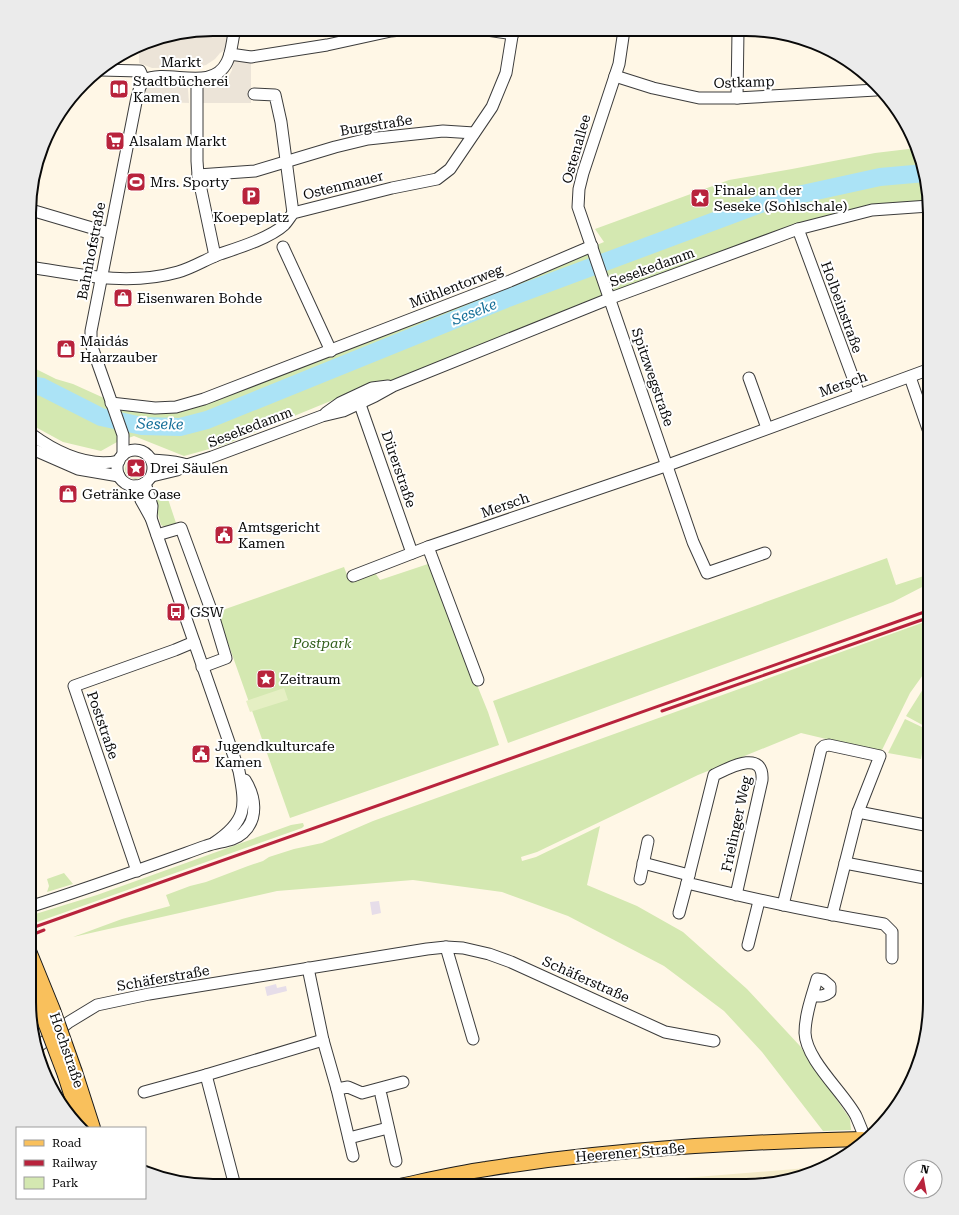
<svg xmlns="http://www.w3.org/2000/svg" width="959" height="1215" font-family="'Roboto Serif',serif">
  <rect width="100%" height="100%" fill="#fff7e6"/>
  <g fill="#e6dde9">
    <polygon points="379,901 381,913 372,915 370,902"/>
    <polygon points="276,984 277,988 286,986 287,991 267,996 265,987"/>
  </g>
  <polygon fill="#f3eac7" points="819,1167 757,1186 633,1186 635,1182"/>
  <g fill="#d4e8b1">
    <polygon points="917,148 924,166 929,203 815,223 340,401 333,400 224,445 184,456 134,436 117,442 101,451 63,442 30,424 30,366 56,379 73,384 115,403 176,407 510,281 604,242 595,229 729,180 792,169 875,153"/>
    <circle cx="135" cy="469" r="10"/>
    <polygon points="167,496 177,526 170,529 161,525 154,500"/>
    <polygon points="887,558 896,585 930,574 930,578 926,585 893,602 818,630 508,743 493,701"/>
    <polygon points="428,564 488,712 499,745 290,818 217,612 344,567 347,575 371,567 380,580"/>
    <polygon points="930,620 930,661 925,672 910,693 881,752 801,733 698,775 537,852 521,857 522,861 536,857 600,826 587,885 637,906 683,932 747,989 800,1046 850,1119 851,1130 823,1131 762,1052 724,1011 664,966 568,916 502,892 413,880 277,891 73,937 122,919 170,906 166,895 190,886 206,882 248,866 263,861 269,857 294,849 322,843 373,821"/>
    <polygon points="930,678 930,762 923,761 928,728 906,716"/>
    <polygon points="905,719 926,729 921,759 888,753"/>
    <polygon points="303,823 304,826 302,828 29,925 29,916 97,895 291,825"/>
    <polygon points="64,873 73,884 47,892 49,886 47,879"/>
  </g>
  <polygon fill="#e5efc3" points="284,688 288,700 250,712 246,701"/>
  <g fill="#ece4d8">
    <polygon points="213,29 227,29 228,31 225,50 220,53 215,59 206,65 197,67 152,68 139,63 139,54 137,49 154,39"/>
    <polygon points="235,59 251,60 251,103 201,103 202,87 215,87 229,76 232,70 233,61"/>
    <polygon points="159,81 181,82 186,84 188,89 189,103 140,101 143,91 147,85"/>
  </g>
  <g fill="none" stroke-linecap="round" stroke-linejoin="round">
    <polyline stroke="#abe3f6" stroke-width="18" points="30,385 42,387 101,417 142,426 180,427 207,420 508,298 766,202 880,177 925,173"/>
    <g stroke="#3c3c3c" stroke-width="13">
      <g id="minor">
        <polyline points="487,30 513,34"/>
        <polyline points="624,30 619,64 583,173 579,189 578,207 693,542 707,573 765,553"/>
        <polyline points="230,54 251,57 327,45 391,31 401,30"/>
        <polyline points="101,70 140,71 144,80"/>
        <polyline points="615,76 653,88 699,98 737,98 876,90"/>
        <polyline points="197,79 197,161 198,175 215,256"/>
        <path d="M144,80C168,68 212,93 227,62C232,52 232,40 235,29"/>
        <polyline points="254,94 275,95 281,122 293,213"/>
        <polyline points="737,98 738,31"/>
        <polyline points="198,175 255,171 335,147 368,139 443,131 474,133"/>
        <polyline points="928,206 930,236"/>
        <polyline points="31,210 109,233"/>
        <polyline points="798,229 859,394"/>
        <polyline points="283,247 331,351"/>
        <path d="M30,267C80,275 129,286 178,272C193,268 206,259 220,254C238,248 270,238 284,225C287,222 290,217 293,213L392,188L437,179L450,169L492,107L506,73L513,30"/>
        <polyline points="910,377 930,435"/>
        <polyline points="749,378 767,428"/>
        <polyline points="357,396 412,553"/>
        <polyline points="111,403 155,408 176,407 204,399 510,281 592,246"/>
        <polyline points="326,413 340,403 372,388 388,386"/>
        <path d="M31,434C57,453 87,468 119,461"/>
        <polyline points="30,448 78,469 119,476"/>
        <circle cx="135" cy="468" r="18"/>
        <polyline points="123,455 123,435 91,344 91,331 137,97 140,87 144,80"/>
        <path d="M152,460C164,461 175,461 187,465"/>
        <polyline points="152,476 177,470 187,465 212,457 322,416 343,411 375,396 393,386 611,298 798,229 872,210 929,206"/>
        <polyline points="145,483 152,506 151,518"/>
        <path d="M136,486L141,500L151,518L239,771C246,807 247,821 214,843"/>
        <polyline points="157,535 181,528 214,618 226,658 202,667"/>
        <polyline points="428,547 478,680"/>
        <polyline points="353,576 428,547 668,465 930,369"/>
        <polyline points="858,812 930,826"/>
        <polyline points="643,863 689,875"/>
        <polyline points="845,863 930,879"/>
        <polyline points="137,871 74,686 175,650 194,642"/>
        <polyline points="640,879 648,841"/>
        <path d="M736,895L762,780C764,748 727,769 714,775L687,883C752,899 818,913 884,924L892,932V958"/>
        <polyline points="783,905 821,749 824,746 829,745 880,756 858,812 832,915"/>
        <path d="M29,907C89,888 147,867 206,846C218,841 233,842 243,833C259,818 255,796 245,780"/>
        <polyline points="679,913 687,883"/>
        <polyline points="748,945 759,901"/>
        <polyline points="446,947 473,1039"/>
        <polyline points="308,968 323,1040 337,1089 353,1156"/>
        <path d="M812,996C820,996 824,997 830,992V986L823,980L817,979C812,996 805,1015 805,1033C806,1060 844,1093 856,1116C859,1123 862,1130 864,1136"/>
        <polyline points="35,1049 69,1022 97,1005 149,994 427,949 446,947 463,948 489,954 511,962 665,1032 714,1041"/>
        <polyline points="337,1089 348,1087 362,1093 403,1082"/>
        <polyline points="144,1092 206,1075"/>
        <polyline points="381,1095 396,1161"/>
        <polyline points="349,1138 388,1128"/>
        <polyline points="235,1186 206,1075 323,1040"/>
      </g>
    </g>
    <g stroke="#1a1a1a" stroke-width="16">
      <g id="major">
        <polyline points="75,1072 93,1128"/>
        <polyline points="65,1075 80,1122"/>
        <path d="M400,1186C428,1180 457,1173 486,1169C610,1149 736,1142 862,1139"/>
      </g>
    </g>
    <use href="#minor" stroke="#fff" stroke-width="11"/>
    <use href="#major" stroke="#f9c05c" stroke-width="14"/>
    <g stroke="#b8233c" stroke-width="3">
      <polyline points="662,711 930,617"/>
      <polyline points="29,929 930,610"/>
      <polyline points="29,936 44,930"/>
    </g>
    <g stroke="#1a1a1a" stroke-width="16" stroke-linecap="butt">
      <g id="major-bridge">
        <polyline points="29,951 53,1010 75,1072"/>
        <polyline points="29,980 65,1075"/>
      </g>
    </g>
    <use href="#major-bridge" stroke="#f9c05c" stroke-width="14"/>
  </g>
  <defs>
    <g id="library-square" transform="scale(1)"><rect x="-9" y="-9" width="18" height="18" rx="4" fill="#b8233c" stroke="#fff"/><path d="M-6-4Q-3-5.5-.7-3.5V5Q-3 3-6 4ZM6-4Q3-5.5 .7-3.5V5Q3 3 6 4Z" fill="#fff"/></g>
    <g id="supermarket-square" transform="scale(1)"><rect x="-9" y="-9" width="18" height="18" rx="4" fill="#b8233c" stroke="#fff"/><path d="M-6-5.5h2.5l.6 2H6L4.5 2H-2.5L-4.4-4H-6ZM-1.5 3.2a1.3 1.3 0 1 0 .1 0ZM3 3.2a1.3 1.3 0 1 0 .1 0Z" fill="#fff"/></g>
    <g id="stadium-square" transform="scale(1)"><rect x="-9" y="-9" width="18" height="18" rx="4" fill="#b8233c" stroke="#fff"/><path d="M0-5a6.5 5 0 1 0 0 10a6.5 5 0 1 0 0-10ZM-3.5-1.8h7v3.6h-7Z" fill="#fff"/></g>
    <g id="parking-square" transform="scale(1)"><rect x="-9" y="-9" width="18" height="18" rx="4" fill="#b8233c" stroke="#fff"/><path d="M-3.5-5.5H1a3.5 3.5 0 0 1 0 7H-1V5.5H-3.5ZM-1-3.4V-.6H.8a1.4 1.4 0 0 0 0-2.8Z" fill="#fff"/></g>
    <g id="sight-square" transform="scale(1)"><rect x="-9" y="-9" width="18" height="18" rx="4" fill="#b8233c" stroke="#fff"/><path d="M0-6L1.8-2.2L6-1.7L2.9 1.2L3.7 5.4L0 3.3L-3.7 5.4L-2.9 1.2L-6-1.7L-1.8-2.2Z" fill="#fff"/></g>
    <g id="shop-square" transform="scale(1)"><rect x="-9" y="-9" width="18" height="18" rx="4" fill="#b8233c" stroke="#fff"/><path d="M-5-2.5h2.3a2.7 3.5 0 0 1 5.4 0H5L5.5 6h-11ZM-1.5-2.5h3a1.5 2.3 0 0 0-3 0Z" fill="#fff"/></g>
    <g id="civic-square" transform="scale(1)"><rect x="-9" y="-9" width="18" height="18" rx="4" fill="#b8233c" stroke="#fff"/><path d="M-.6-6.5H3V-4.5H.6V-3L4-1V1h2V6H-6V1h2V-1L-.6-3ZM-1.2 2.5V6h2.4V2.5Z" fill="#fff"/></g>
    <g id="bus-square" transform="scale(1)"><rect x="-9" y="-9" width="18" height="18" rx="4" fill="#b8233c" stroke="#fff"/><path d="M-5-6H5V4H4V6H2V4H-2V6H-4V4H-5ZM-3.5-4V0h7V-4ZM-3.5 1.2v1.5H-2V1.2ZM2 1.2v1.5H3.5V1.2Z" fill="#fff"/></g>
  </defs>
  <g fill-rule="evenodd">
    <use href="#library-square" x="119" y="89"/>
    <use href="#supermarket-square" x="115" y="141"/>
    <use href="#stadium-square" x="136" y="182"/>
    <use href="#parking-square" x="251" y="196"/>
    <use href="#sight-square" x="700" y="198"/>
    <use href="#shop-square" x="123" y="298"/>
    <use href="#shop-square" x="66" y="349"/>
    <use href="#sight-square" x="136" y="468"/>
    <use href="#shop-square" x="68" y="494"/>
    <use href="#civic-square" x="224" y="535"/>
    <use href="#bus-square" x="176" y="612"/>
    <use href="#sight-square" x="266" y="679"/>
    <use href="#civic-square" x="201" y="754"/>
  </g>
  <g text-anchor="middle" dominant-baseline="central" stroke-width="4" stroke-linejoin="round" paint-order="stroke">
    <g font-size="14" fill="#090909" stroke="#fff">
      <text x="181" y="62">Markt</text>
      <text transform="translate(744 82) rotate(-2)">Ostkamp</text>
      <text transform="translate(376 125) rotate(-9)">Burgstraße</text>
      <text transform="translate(576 149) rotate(-74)">Ostenallee</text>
      <text transform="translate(343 185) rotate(-14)">Ostenmauer</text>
      <text transform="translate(91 251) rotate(-79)">Bahnhofstraße</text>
      <text transform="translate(652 267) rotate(-20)">Sesekedamm</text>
      <text transform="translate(456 286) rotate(-21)">Mühlentorweg</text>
      <text transform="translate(842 307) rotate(70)">Holbeinstraße</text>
      <text transform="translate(653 377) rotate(71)">Spitzwegstraße</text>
      <text transform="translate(843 384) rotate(-20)">Mersch</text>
      <text transform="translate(250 427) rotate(-21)">Sesekedamm</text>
      <text transform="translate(399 469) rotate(71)">Dürerstraße</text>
      <text transform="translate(505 505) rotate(-19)">Mersch</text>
      <text transform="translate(103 725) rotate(71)">Poststraße</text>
      <text transform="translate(736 824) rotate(-78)">Frielinger Weg</text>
      <text transform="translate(163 978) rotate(-10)">Schäferstraße</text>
      <text transform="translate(586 979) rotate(24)">Schäferstraße</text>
      <text transform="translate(67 1050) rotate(71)">Hochstraße</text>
      <text transform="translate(630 1152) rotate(-5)">Heerener Straße</text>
    </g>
    <g font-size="14" fill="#090909" stroke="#fff" text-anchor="start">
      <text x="133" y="81">Stadtbücherei<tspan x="133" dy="16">Kamen</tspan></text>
      <text x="129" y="141">Alsalam Markt</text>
      <text x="150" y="182">Mrs. Sporty</text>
      <text x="714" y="190">Finale an der<tspan x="714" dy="16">Seseke (Sohlschale)</tspan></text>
      <text x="251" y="217" text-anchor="middle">Koepeplatz</text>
      <text x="137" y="298">Eisenwaren Bohde</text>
      <text x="80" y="341">Maida´s<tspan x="80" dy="16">Haarzauber</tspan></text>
      <text x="150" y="468">Drei Säulen</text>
      <text x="82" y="494">Getränke Oase</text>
      <text x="238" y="527">Amtsgericht<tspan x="238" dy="16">Kamen</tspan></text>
      <text x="190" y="612">GSW</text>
      <text x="280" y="679">Zeitraum</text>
      <text x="215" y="746">Jugendkulturcafe<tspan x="215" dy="16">Kamen</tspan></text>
    </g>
    <g font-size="14" font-style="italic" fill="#325f1b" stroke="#fff">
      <text x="322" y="643">Postpark</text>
    </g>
    <g font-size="15" font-style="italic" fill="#156f99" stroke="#fff">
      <text transform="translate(474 312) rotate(-22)">Seseke</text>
      <text transform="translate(160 424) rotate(1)">Seseke</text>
    </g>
  </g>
  <path d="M0 0H959V1215H0ZM213 36H746A177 177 0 0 1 923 213V1002A177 177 0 0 1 746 1179H213A177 177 0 0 1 36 1002V213A177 177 0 0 1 213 36Z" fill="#ebebeb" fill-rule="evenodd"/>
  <path fill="none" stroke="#090909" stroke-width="2" d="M213 36H746A177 177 0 0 1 923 213V1002A177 177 0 0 1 746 1179H213A177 177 0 0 1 36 1002V213A177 177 0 0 1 213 36Z"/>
  <rect x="16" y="1127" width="130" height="72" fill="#ffffff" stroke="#9d9d9d"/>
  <rect x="24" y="1140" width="20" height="6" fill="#f9c05c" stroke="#9d9d9d"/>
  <text x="52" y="1147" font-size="12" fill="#090909">Road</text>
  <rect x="24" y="1160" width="20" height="6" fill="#b8233c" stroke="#9d9d9d"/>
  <text x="52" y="1167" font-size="12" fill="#090909">Railway</text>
  <rect x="24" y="1177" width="20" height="12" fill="#d4e8b1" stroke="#9d9d9d"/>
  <text x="52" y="1187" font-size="12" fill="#090909">Park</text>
  <g transform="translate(923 1179) rotate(11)"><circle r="19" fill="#ffffff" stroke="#9d9d9d"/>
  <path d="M0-3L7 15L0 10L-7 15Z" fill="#b8233c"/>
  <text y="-6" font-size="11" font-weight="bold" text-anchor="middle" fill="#090909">N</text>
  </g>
</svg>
